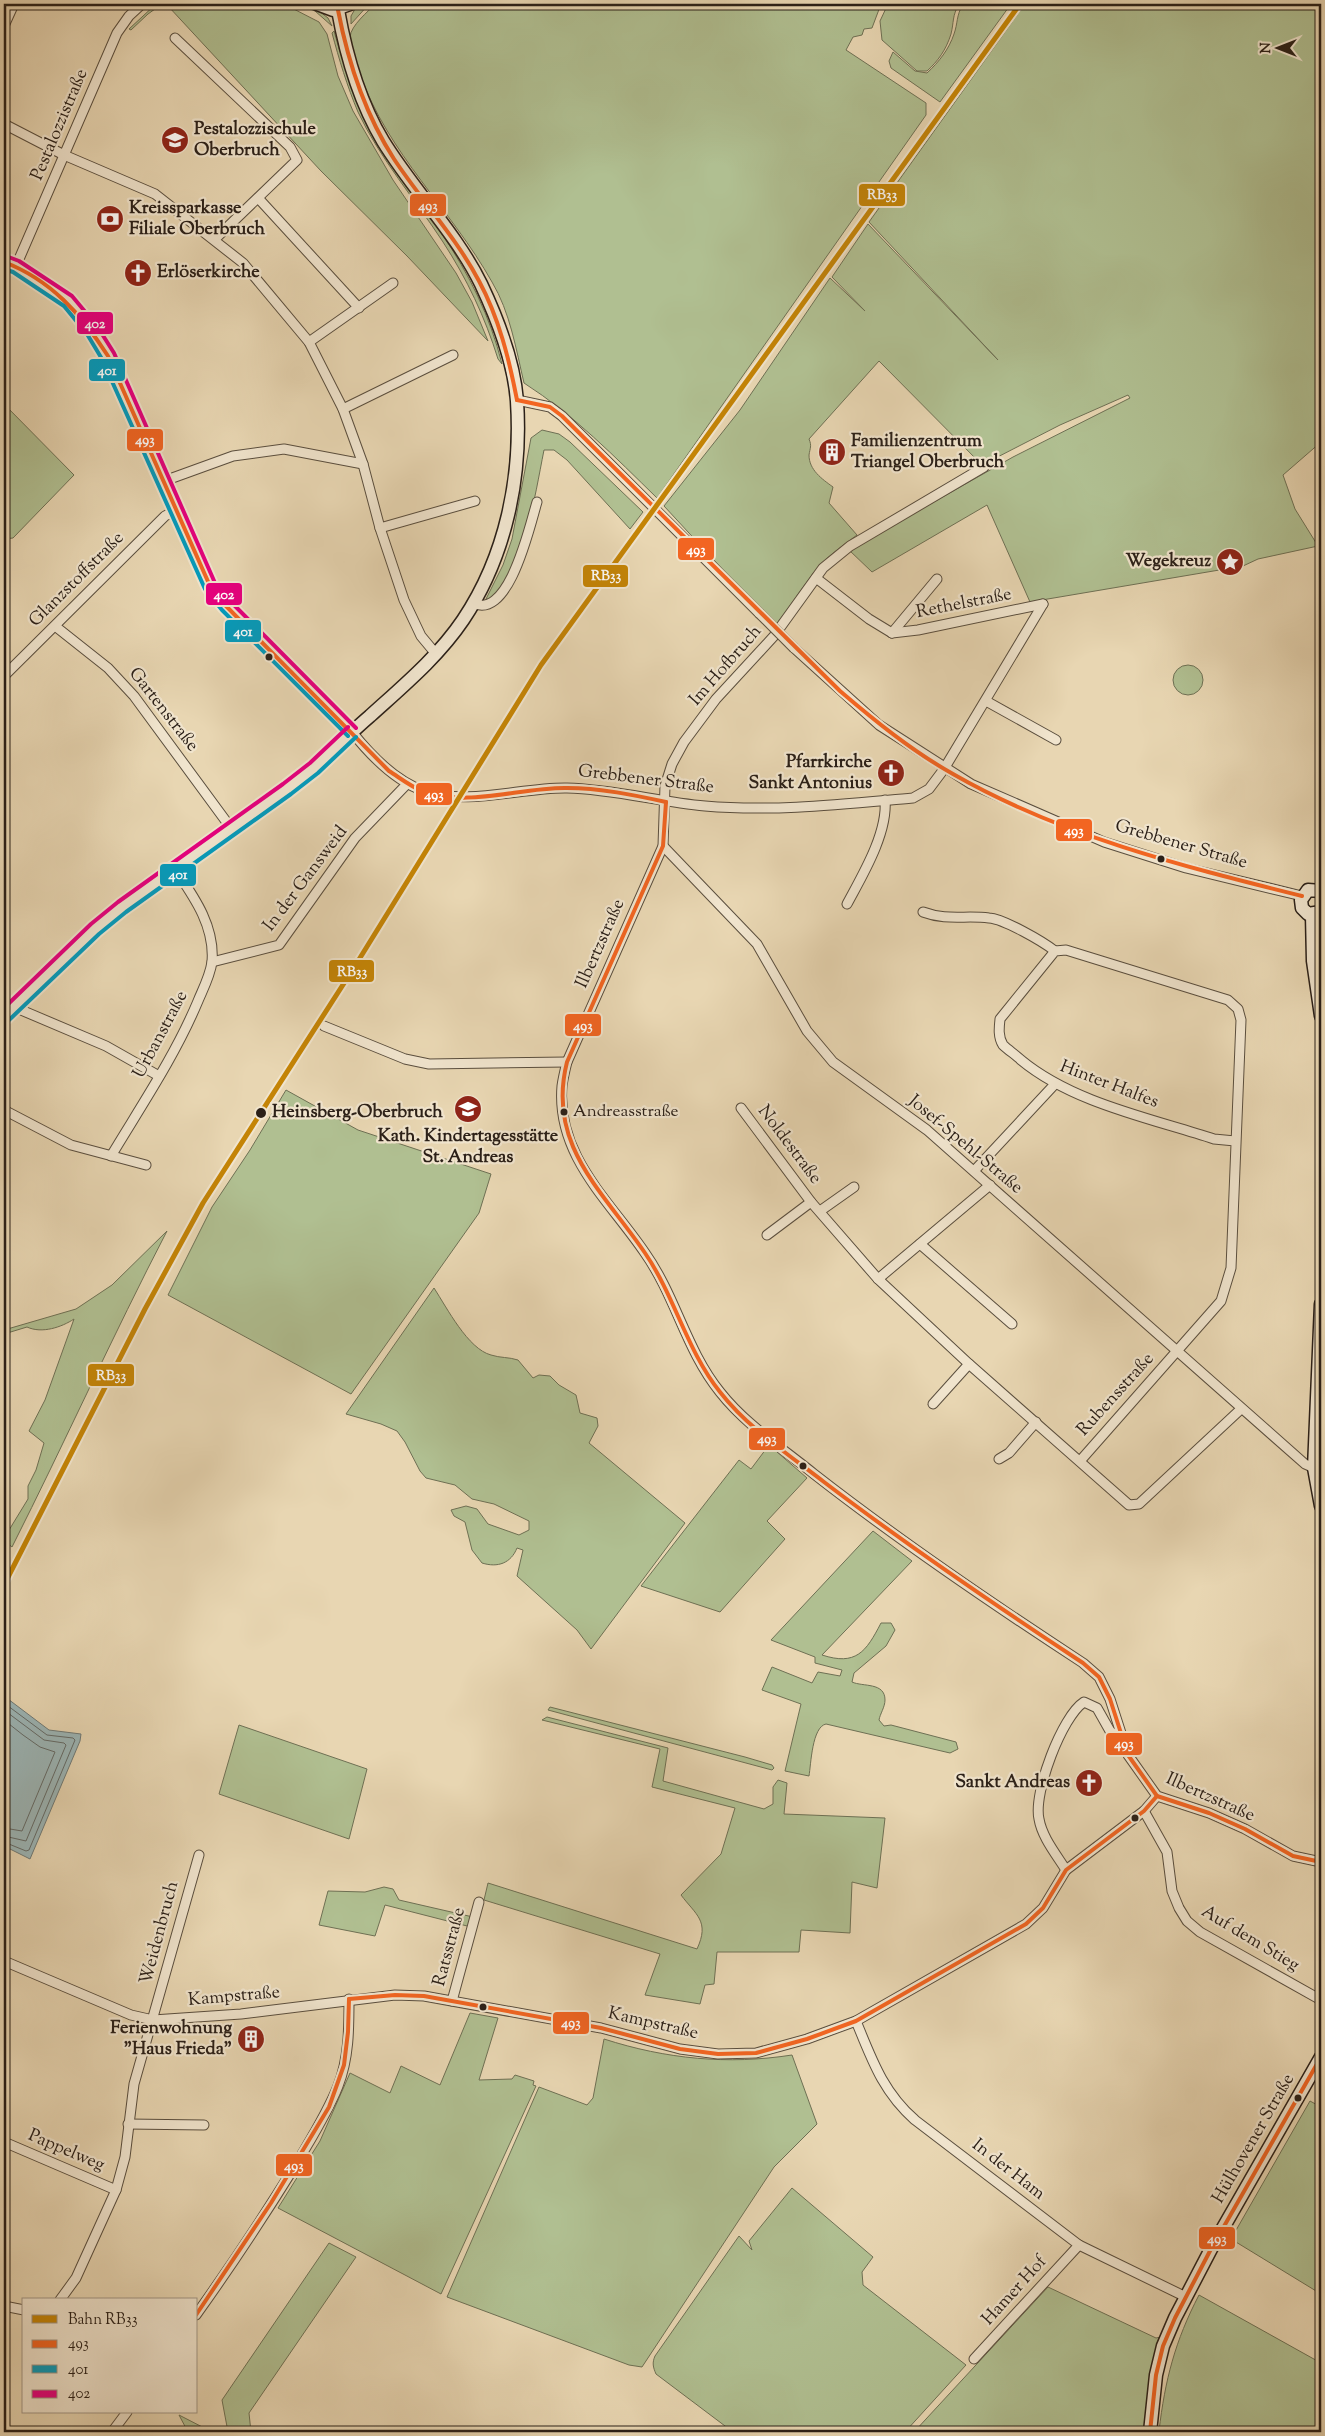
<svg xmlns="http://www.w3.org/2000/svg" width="1325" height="2436" font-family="'Sorts Mill Goudy',serif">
  <rect width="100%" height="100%" fill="#e8d6b2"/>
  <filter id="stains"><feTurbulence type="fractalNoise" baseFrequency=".004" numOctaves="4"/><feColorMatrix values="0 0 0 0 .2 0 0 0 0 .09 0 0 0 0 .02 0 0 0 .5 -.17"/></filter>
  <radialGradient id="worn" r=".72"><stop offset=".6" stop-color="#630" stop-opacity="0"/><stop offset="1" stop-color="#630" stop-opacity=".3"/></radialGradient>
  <g fill="#b0bf91" stroke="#6e7054">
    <polygon points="156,4 162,4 148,14 131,30 129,29"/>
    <polygon points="181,4 284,4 319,22 327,34 338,76 353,111 393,180 456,273 472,302 488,341 407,256 321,171 168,6"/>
    <polygon points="297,4 310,4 328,18 332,26 315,11"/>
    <polygon points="358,4 369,4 351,24 351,16"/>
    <path d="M375,4H881L872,28L864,29L862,35L853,37L846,50L926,103V115L657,498C615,457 574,415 524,383C516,349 510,312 492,282C451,209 388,154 360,74C356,62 350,49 350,37C351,25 368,12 375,4Z"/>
    <path d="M888,4H959C952,16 954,22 951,34C946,50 938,61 927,71H917L882,40L880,21Z"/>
    <path d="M963,4H1011L940,102L891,68L889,61L893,52L915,71L927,73C939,62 949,49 954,34C958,23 956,16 963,4Z"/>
    <path d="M1025,4H1321V442L1283,475L1295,509L1318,546L1258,559L1243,566L1030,602L987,505L872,572L849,550L1013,457L1130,398L1128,395L1060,425L982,465L879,361L809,439C812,446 810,448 809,455C809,470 822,479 833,487L829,503L857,535C841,547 823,559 812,575C799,592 788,610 775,626L664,506L740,410L830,278L865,311L832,277L868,224L998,360L869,222Z"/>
    <path d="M334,31C347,80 367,124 393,166C408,189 426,211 442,234C469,274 490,316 502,364L498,359C485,317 467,279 443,242C415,199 380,159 358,112C347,86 339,59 332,33Z"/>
    <polygon points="4,404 74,475 13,538 4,539"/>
    <path d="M542,430L559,434L570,442L643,512L630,529L567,460L554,450H544C534,500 526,562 490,600L486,599L503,565L512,539L531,438Z"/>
    <circle cx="1188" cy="680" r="15"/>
    <polygon points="286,1090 358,1130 491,1174 479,1213 351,1394 168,1295 212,1207 250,1150"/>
    <path d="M167,1231C113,1335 65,1442 12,1547L7,1543L6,1535L28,1499V1486L36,1470L44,1443L29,1431L45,1400L74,1319C62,1327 42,1334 27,1327L4,1334V1330L76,1309L112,1285Z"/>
    <path d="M434,1288C447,1308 468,1349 491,1355C500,1358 509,1357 518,1360L533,1378L539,1375L550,1376L559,1385L576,1395L580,1413L597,1418L598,1426L589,1443L685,1523L591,1649L577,1630L517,1576L523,1550L517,1548C511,1563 498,1568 482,1563L472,1550L465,1522L454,1516L451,1510L466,1506L477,1509L488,1524L519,1535L529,1530V1521L494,1504L472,1499L455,1485L426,1478L420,1471L405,1442L397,1431L381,1424L346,1414Z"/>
    <polygon points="769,1445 807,1478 767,1521 785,1539 720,1612 641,1586 739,1460 751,1469"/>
    <path d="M873,1531L912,1561L822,1655C856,1666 866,1652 881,1623H891L895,1630L886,1646L854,1673L852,1682C863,1687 885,1682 885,1700C885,1707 880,1714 879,1720L884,1726L891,1725L956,1742L958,1749L950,1753L826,1724C812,1727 811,1764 809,1776L785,1771L801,1704L762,1690L772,1667L812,1683L818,1672L840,1676L842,1670L815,1663V1657L771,1640Z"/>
    <polygon points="550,1707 745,1757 772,1765 774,1768 772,1770 548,1710"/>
    <path d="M547,1717L668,1748L663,1781L764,1809L773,1804V1787L778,1780L787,1783L784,1814L885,1818L877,1888L852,1882L850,1933L801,1930L799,1952H717L714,1984L705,1985L700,2004L645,1995L660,1954L484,1900L488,1883L697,1949C710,1921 696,1915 681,1895L721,1854L735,1808L652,1787L660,1749L542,1720Z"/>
    <polygon points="239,1725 367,1769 349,1839 219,1794"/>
    <polygon points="384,1887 393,1889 399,1900 473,1917 471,1927 385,1905 375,1936 319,1925 328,1891 365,1892"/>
    <polygon points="470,2013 498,2018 479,2080 512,2079 515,2075 534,2081 533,2085 536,2086 441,2294 278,2208 320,2141 350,2073 390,2093 401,2066 440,2085"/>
    <path d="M604,2039C666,2059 728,2065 792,2055L817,2124L774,2167L642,2367L629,2365L447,2297L539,2087L587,2105L593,2098Z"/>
    <polygon points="1310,2101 1321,2107 1321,2294 1231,2239"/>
    <path d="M792,2188L873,2257L862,2272L863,2285L966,2365L905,2432H733L656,2374C653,2367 652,2363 655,2356L739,2236L752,2250L749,2241Z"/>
    <polygon points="329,2243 356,2257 249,2413 251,2432 228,2432 222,2400"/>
    <polygon points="1048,2287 1156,2338 1161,2337 1149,2380 1145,2432 914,2432"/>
    <path d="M1199,2295L1321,2363V2432L1159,2431C1165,2380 1175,2341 1199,2295Z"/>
    <polygon points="179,2415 212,2432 188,2432"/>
  </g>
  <polygon fill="#9cb6b7" stroke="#6f7a77" points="4,1696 49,1730 81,1734 80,1741 30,1859 4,1846"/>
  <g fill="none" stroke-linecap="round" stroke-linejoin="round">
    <g stroke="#646b68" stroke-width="1">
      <polyline points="4,1703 47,1735 73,1738 75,1740 29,1850 26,1851 4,1842"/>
      <polyline points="4,1710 44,1740 64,1743 66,1745 26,1841 4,1836"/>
      <polyline points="4,1720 23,1735 40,1747 55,1752 22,1831 4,1828"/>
    </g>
    <g stroke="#5a4e3e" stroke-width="11">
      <g id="street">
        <polyline points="4,26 14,4"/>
        <polyline points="175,38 290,147 297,160 215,239"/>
        <polyline points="4,124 64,155 155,194 243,263 309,342 343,409 363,464 380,528 404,600 421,636 436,654"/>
        <polyline points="259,199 359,308"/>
        <polyline points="16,266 117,33 129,16 142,4"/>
        <polyline points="309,342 393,283"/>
        <polyline points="517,400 550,407 562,416 759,613"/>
        <polyline points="343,409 453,355"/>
        <path d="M984,467L850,546L823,568L774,636L716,699L684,742L672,764L665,786L663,846L567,1062C565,1070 563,1078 562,1086C556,1156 610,1201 645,1253C676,1297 686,1350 720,1392C745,1424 782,1448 814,1474C901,1542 991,1603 1083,1663L1099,1677L1110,1699L1128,1755L1157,1796L1209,1813L1245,1829L1293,1856L1321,1862"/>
        <polyline points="164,481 233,456 284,449 363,464"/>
        <polyline points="380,528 475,501"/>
        <polyline points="816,578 869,619 892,633"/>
        <path d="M473,603C509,621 530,525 537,502"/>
        <polyline points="55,626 108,668 134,696 231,828"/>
        <polyline points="892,633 918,630 1043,604"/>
        <polyline points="892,633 937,579"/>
        <polyline points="794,648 879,725 971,784 1104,842 1186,868 1302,896"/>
        <polyline points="4,676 165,516 176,510"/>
        <polyline points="986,701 1056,740"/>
        <path d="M352,732C371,756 395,781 424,791C467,806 523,787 567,788C614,789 659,802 705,806C774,812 844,804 913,798L929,789L944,769L1043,604"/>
        <polyline points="663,846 757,944 807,1031 833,1062 927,1130 1305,1464 1314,1468"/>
        <path d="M847,904C862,876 888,833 885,800"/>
        <path d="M923,912C947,921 965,915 989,918C1004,919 1042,941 1055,951"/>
        <polyline points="212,962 279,945 355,838 407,784"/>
        <polyline points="14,1007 106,1046 159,1076"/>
        <polyline points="324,1026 405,1059 429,1064 567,1062"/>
        <polyline points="741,1108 811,1202 878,1279"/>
        <polyline points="4,1110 71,1145 146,1165"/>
        <path d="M111,1156C141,1106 175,1056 198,1001C203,989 210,976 212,962C215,926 194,897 175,869"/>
        <polyline points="974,1171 1055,1084"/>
        <polyline points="990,1185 878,1279 969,1364 1129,1505 1139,1504 1241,1409"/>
        <polyline points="820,1211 854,1187"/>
        <polyline points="767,1235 811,1202"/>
        <polyline points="920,1244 1012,1324"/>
        <polyline points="933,1404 969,1364"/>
        <polyline points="999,1459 1009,1453 1036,1422"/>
        <path d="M1080,1461L1221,1301L1231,1268L1241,1020L1238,1009L1228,1000L1066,950L1055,951L1000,1019C999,1028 998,1037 1003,1045C1008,1050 1016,1055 1021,1060C1073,1103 1150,1118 1214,1139L1235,1141"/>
        <polyline points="1144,1811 1167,1852 1172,1891 1179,1908 1187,1921 1200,1932 1321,2000"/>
        <path d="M1066,1870C1056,1854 1042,1837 1039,1819C1033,1793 1062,1716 1084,1702L1097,1708L1110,1731L1123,1742"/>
        <polyline points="4,1961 131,2015 153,2020 241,2014 395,1995 424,1996 601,2028 680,2049 718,2054 756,2053 807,2039 856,2021 1026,1924 1043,1908 1066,1870 1144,1811 1157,1796"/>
        <polyline points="452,2001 479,1902"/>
        <path d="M856,2021C872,2060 883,2092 915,2120L1079,2245L1186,2297"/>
        <polyline points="128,2124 204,2125"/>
        <polyline points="4,2142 116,2190"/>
        <polyline points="60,2300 76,2278 116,2190 125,2157 134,2084 199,1855"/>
        <polyline points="4,2306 24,2310"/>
        <path d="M196,2315C231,2266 264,2216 295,2166C310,2140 327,2114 338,2086C349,2058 349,2029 349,1999"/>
        <polyline points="974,2359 1079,2245"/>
        <polyline points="112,2432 127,2412"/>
      </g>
    </g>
    <g stroke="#2b2018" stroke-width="15">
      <g id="secondary">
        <polyline points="317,4 333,10 350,4"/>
        <polyline points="4,262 16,266 68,301 92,330 108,356 210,586 226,606 352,732"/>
        <polyline points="1321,891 1308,890 1301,900 1302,908 1308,914 1321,912"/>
        <polyline points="1312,915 1313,961 1321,1016"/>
        <path d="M4,1016L95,929L122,907C159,881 195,854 231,828C258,809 287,791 312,769C332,752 350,733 370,716C403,686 438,657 463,620C506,556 522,477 517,401C514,361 498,320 481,284C456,233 413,190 383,141C359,101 346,55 338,10"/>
        <polyline points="1321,1304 1314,1468 1321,1506"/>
        <polyline points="1150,2432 1156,2375 1163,2346 1175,2318 1211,2249 1321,2057"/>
      </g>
    </g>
    <use href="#street" stroke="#f0e4cd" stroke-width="9"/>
    <use href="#secondary" stroke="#f0e4cd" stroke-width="12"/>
    <g stroke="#5a4e3e" stroke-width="11" stroke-linecap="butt">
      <polyline id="street-bridge" points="759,613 794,648"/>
    </g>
    <use href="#street-bridge" stroke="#f0e4cd" stroke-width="9"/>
    <g stroke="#f0e4cd" stroke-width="8">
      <g id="bus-1">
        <path d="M338,10C348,62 365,114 394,159C421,200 456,237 479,281C499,318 509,359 517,400"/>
        <path d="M4,262C51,280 81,314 108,356L210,586L226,606L389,771C400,778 410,786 422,791C468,808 520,787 567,788C600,788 634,795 666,802"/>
        <path d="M517,400L550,407L562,416L840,691C875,721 912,751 953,774C1061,836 1182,866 1302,896"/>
        <path d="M666,802L663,846L567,1062C546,1145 603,1191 645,1253C675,1297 687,1351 720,1392C748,1428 788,1454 824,1482C908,1546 995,1605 1083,1663L1099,1677L1110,1699L1128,1755L1157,1796L1209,1813L1245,1829L1293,1856L1321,1862"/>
        <polyline points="349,1999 395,1995 424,1996 601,2028 680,2049 718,2054 756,2053 807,2039 856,2021 1026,1924 1043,1908 1066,1870 1144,1811 1157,1796"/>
        <polyline points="196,2315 271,2203 329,2107 344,2065 348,2032 349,1999"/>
        <polyline points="1150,2432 1156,2375 1163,2346 1175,2318 1211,2249 1321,2057"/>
      </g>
    </g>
    <g stroke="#f0e4cd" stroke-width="8">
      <g id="bus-2">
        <polyline points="4,269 13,272 64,306 87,334 102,359 205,589 222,610 348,736"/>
        <polyline points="8,1021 99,934 126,912 291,794 318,773 356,737"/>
      </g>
    </g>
    <g stroke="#f0e4cd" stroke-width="8">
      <g id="bus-3">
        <polyline points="6,256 19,261 72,296 97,326 114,353 215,583 231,602 356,728"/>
        <polyline points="4,1008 91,924 118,902 283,784 310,763 348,727"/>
      </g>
    </g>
    <use href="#bus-1" stroke="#f26522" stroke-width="4"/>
    <use href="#bus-2" stroke="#049bbc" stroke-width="4"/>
    <use href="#bus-3" stroke="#e5007d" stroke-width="4"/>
    <g stroke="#f0e4cd" stroke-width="9">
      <polyline id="rail-1" points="4,1585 145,1309 203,1203 355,966 541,665 1020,4"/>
    </g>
    <use href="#rail-1" stroke="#c48406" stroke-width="5"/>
  </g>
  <defs>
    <g id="school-disc" transform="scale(1.4375)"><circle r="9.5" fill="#8f2418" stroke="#f0e4cd"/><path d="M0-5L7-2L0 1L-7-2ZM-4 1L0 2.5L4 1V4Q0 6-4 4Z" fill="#fff"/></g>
    <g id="bank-disc" transform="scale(1.4375)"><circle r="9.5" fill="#8f2418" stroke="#f0e4cd"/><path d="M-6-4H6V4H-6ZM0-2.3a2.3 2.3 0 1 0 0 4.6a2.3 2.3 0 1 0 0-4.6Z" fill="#fff"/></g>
    <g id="church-disc" transform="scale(1.4375)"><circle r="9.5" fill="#8f2418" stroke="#f0e4cd"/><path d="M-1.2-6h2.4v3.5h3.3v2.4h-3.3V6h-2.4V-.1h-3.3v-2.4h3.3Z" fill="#fff"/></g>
    <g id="building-disc" transform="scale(1.4375)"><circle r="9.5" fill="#8f2418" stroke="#f0e4cd"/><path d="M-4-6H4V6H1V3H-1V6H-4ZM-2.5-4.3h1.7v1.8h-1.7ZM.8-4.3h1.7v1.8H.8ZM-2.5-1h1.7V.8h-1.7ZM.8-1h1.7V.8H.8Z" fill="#fff"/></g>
    <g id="sight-disc" transform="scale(1.4375)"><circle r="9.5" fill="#8f2418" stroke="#f0e4cd"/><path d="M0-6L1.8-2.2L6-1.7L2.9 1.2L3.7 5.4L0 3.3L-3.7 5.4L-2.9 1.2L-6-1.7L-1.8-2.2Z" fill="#fff"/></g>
  </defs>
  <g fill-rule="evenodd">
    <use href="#school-disc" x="175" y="140"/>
    <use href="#bank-disc" x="110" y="219"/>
    <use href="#church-disc" x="138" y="273"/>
    <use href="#building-disc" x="832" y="452"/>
    <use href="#sight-disc" x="1230" y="562"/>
    <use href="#church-disc" x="891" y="773"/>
    <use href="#school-disc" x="468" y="1109"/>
    <use href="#church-disc" x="1089" y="1783"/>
    <use href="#building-disc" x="251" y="2039"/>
  </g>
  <g fill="#2b2018" stroke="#f0e4cd" stroke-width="2">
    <circle cx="269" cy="657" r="4.5"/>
    <circle cx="1161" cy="859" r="4.5"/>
    <circle cx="564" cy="1112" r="4.5"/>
    <circle cx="261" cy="1113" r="6"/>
    <circle cx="803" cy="1466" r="4.5"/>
    <circle cx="1135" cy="1818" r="4.5"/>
    <circle cx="483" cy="2007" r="4.5"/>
    <circle cx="1298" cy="2098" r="4.5"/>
  </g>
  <g text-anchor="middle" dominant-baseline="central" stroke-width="4.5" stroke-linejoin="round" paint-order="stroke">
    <g font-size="17" fill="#2b2018" stroke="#f0e4cd" text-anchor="start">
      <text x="573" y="1112">Andreasstraße</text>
    </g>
    <g font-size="18" fill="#2b2018" stroke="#f0e4cd">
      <text transform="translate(60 125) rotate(-67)">Pestalozzistraße</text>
      <text transform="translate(77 580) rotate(-45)">Glanzstoffstraße</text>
      <text transform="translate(964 604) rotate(-11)">Rethelstraße</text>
      <text transform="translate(726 666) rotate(-49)">Im Hofbruch</text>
      <text transform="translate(163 710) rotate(52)">Gartenstraße</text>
      <text transform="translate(646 780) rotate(7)">Grebbener Straße</text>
      <text transform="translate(1181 845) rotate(16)">Grebbener Straße</text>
      <text transform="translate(306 879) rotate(-53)">In der Gansweid</text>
      <text transform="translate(601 944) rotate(-66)">Ilbertzstraße</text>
      <text transform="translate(161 1035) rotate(-62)">Urbanstraße</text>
      <text transform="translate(1109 1085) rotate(21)">Hinter Halfes</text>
      <text transform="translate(789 1145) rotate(53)">Noldestraße</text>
      <text transform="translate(965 1145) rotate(40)">Josef-Spehl-Straße</text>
      <text transform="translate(1116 1395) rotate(-48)">Rubensstraße</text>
      <text transform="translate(1210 1798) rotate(24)">Ilbertzstraße</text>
      <text transform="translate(160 1933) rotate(-75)">Weidenbruch</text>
      <text transform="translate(1250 1939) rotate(31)">Auf dem Stieg</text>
      <text transform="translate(450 1947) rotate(-75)">Ratsstraße</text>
      <text transform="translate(234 1997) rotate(-5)">Kampstraße</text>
      <text transform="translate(653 2024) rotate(13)">Kampstraße</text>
      <text transform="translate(1254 2139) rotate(-60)">Hülhovener Straße</text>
      <text transform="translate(66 2151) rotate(23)">Pappelweg</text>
      <text transform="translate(1008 2170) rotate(38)">In der Ham</text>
      <text transform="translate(1015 2291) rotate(-48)">Hamer Hof</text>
    </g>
    <g font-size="18" font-weight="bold" fill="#2b2018" stroke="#f0e4cd" text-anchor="start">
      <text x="194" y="130">Pestalozzischule<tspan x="194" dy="21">Oberbruch</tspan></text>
      <text x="129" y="209">Kreissparkasse<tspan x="129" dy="21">Filiale Oberbruch</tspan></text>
      <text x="157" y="273">Erlöserkirche</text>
      <text x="851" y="442">Familienzentrum<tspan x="851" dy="21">Triangel Oberbruch</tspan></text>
      <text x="1211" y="562" text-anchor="end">Wegekreuz</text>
      <text x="872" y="763" text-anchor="end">Pfarrkirche<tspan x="872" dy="21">Sankt Antonius</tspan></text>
      <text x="468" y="1137" text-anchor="middle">Kath. Kindertagesstätte<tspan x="468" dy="21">St. Andreas</tspan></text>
      <text x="1070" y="1783" text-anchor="end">Sankt Andreas</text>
      <text x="232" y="2029" text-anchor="end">Ferienwohnung<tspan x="232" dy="21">"Haus Frieda"</tspan></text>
    </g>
    <g font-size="18" font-weight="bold" fill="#2b2018" stroke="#f0e4cd" text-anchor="start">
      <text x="272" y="1113">Heinsberg-Oberbruch</text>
    </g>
  </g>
  <g stroke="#f0e4cd" stroke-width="2">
    <rect x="858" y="183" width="48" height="24" rx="5" fill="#c48406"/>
    <rect x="409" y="193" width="38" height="24" rx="5" fill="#f26522"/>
    <rect x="76" y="311" width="38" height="24" rx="5" fill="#e5007d"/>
    <rect x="88" y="358" width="38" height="24" rx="5" fill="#049bbc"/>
    <rect x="126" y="428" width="38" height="24" rx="5" fill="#f26522"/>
    <rect x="677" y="537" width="38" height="24" rx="5" fill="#f26522"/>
    <rect x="582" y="564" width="47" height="24" rx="5" fill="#c48406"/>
    <rect x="205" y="582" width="38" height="24" rx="5" fill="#e5007d"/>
    <rect x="224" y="619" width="38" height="24" rx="5" fill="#049bbc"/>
    <rect x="415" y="782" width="38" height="24" rx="5" fill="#f26522"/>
    <rect x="1055" y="818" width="38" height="24" rx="5" fill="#f26522"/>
    <rect x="159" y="863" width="38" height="24" rx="5" fill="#049bbc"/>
    <rect x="328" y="959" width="47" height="24" rx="5" fill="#c48406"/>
    <rect x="564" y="1013" width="38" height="24" rx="5" fill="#f26522"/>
    <rect x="87" y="1363" width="48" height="24" rx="5" fill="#c48406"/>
    <rect x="748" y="1427" width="38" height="24" rx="5" fill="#f26522"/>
    <rect x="1105" y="1732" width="38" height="24" rx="5" fill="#f26522"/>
    <rect x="552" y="2011" width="38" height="24" rx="5" fill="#f26522"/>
    <rect x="275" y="2153" width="38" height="24" rx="5" fill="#f26522"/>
    <rect x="1198" y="2226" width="38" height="24" rx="5" fill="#f26522"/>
  </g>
  <g font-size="14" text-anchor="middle" font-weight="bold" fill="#fff">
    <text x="882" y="199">RB33</text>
    <text x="428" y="210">493</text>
    <text x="95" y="328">402</text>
    <text x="107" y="375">401</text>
    <text x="145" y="444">493</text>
    <text x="696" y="554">493</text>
    <text x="606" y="580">RB33</text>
    <text x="224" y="599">402</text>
    <text x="243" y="636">401</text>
    <text x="434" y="799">493</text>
    <text x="1074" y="835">493</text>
    <text x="178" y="879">401</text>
    <text x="352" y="976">RB33</text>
    <text x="583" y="1030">493</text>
    <text x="111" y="1380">RB33</text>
    <text x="767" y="1443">493</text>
    <text x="1124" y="1748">493</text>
    <text x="571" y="2027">493</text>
    <text x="294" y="2170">493</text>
    <text x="1217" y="2243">493</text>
  </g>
  <rect width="1325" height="2436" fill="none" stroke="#e8d6b2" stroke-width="20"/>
  <rect x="5" y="5" width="1315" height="2426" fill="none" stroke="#2b2018" stroke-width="2.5"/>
  <rect x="10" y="10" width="1305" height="2416" fill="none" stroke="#2b2018"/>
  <rect x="22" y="2298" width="175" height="115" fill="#f0e4cd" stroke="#a19685"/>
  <rect x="32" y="2315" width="25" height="8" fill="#c48406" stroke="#a19685"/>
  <text x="68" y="2324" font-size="15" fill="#2b2018">Bahn RB33</text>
  <rect x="32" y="2340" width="25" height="8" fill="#f26522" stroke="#a19685"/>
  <text x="68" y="2348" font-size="15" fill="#2b2018">493</text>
  <rect x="32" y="2365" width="25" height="8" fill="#049bbc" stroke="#a19685"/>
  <text x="68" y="2374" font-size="15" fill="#2b2018">401</text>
  <rect x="32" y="2390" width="25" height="8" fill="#e5007d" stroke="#a19685"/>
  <text x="68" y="2398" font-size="15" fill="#2b2018">402</text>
  <g transform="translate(1278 48) rotate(270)" stroke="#f0e4cd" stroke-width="4" paint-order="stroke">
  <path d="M0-4L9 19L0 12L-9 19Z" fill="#2b2018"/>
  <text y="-8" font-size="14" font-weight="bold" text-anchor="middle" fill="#2b2018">N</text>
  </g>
  <rect width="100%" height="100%" filter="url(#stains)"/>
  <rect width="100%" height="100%" fill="url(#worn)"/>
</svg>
